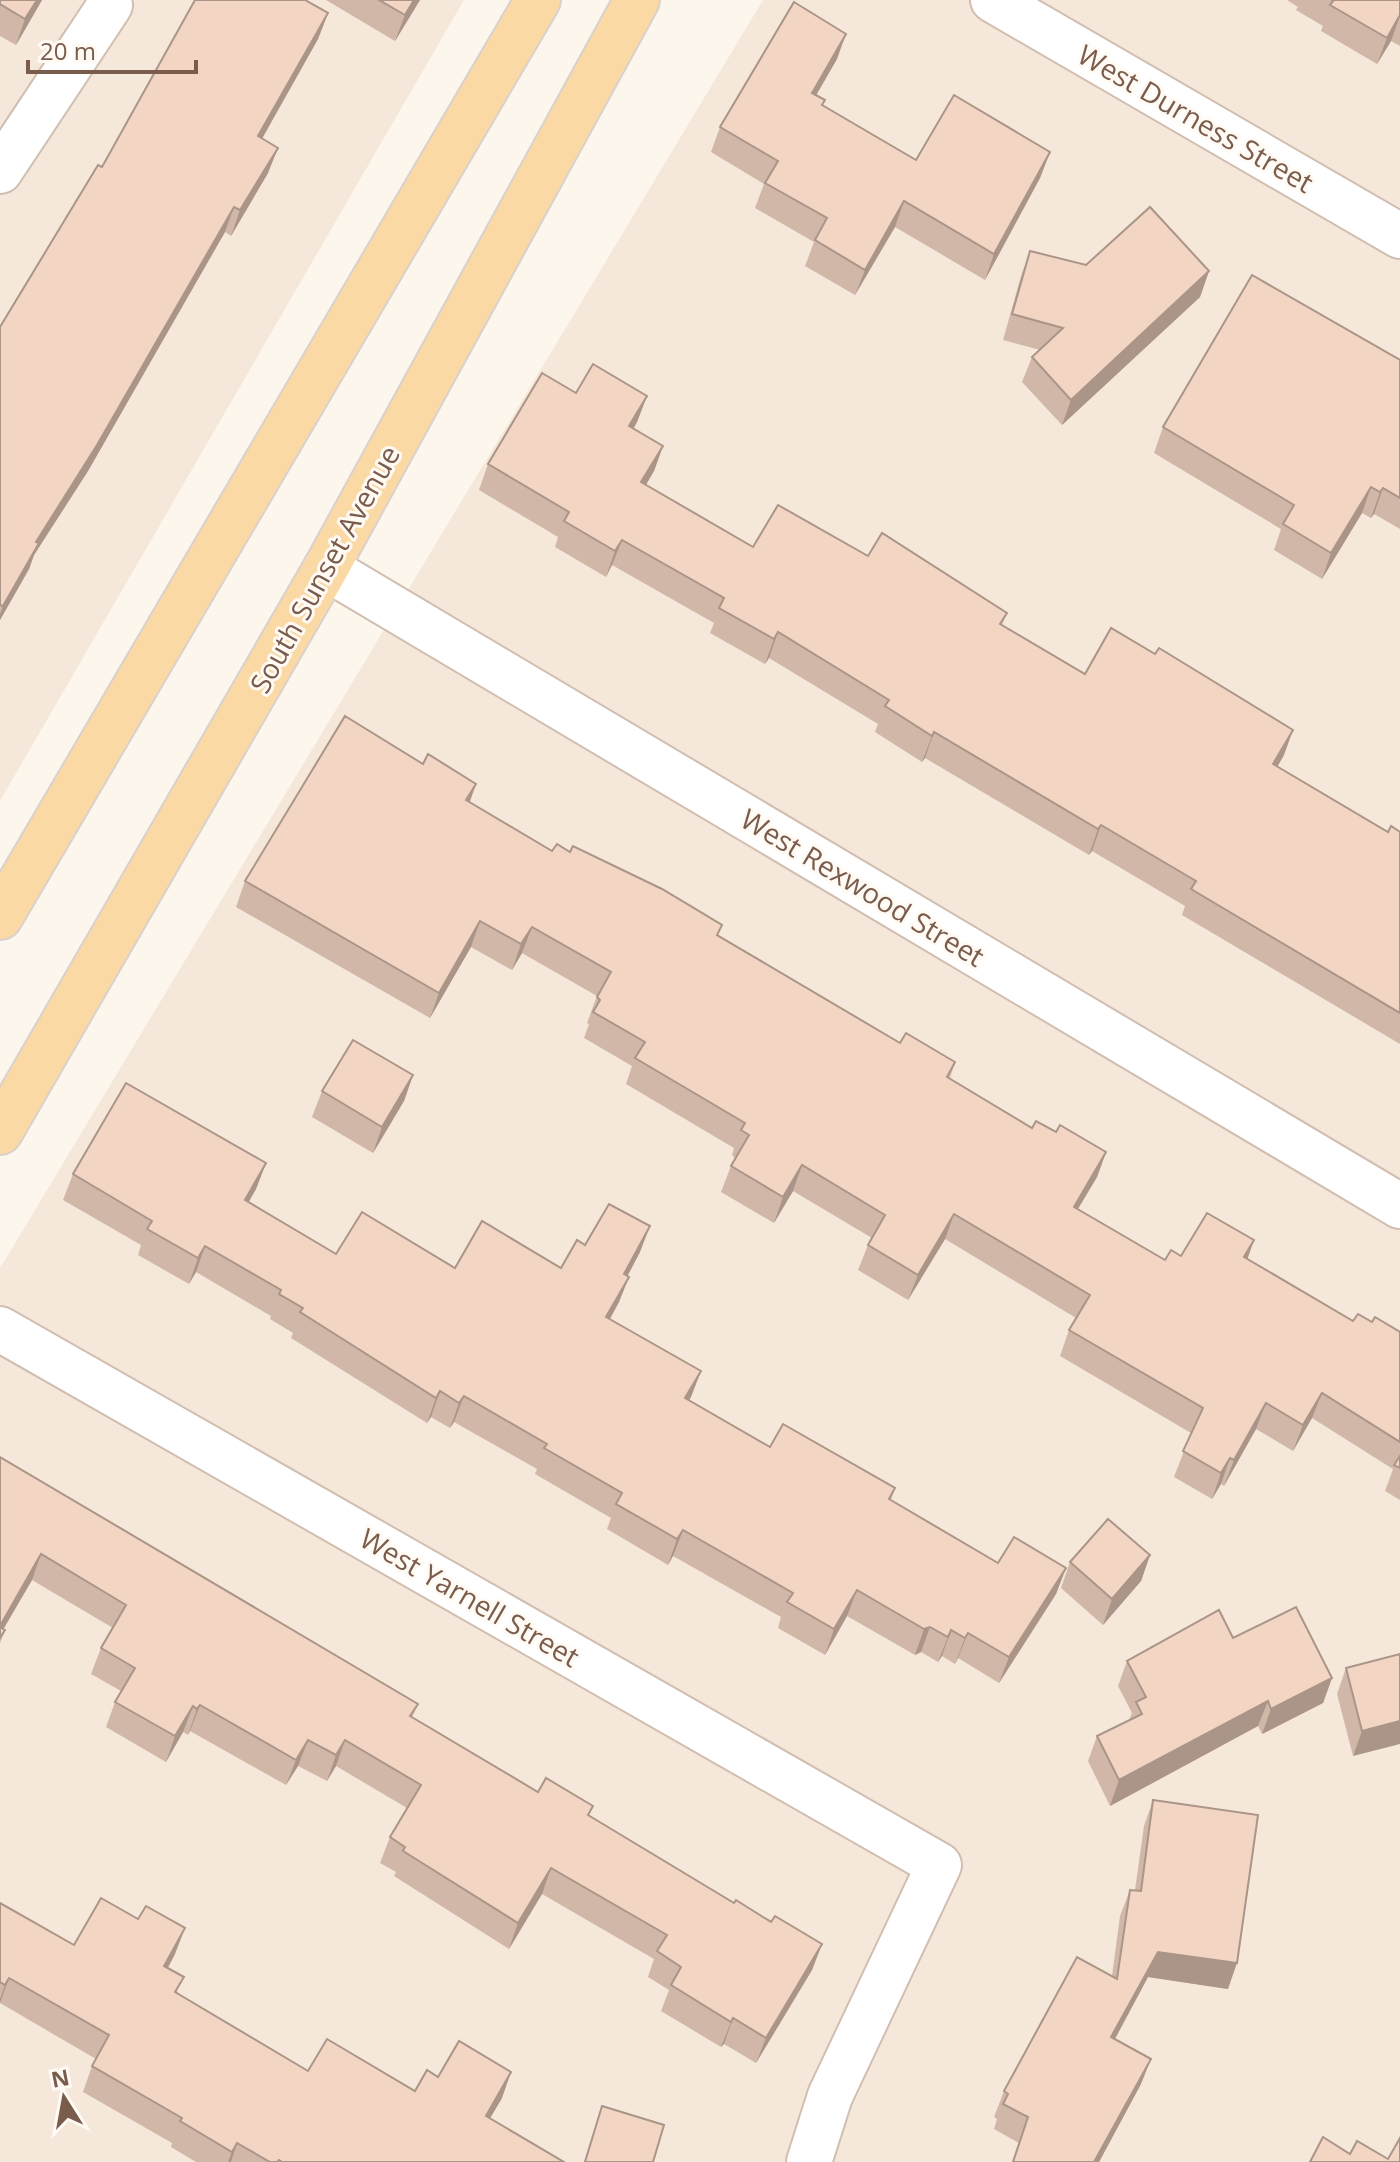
<svg xmlns="http://www.w3.org/2000/svg" width="1400" height="2162" font-family="'Open Sans',sans-serif">
  <rect width="100%" height="100%" fill="#fdf6ec"/>
  <g fill="#f5e8da">
    <polygon points="0,0 464,0 0,801"/>
    <polygon points="763,0 1400,0 1400,2162 0,2162 0,1268"/>
  </g>
  <g fill="none" stroke-linecap="round" stroke-linejoin="round">
    <g stroke="#d1beb0" stroke-width="48">
      <g id="minor">
        <polyline points="993,0 1400,236"/>
        <polyline points="0,171 110,5"/>
        <polyline points="326,568 1400,1206"/>
        <polyline points="0,1329 939,1865 830,2096 809,2162"/>
      </g>
    </g>
    <g stroke="#dad1cd" stroke-width="48">
      <g id="primary">
        <polyline points="0,917 538,0"/>
        <polyline points="0,1132 326,568 637,0"/>
      </g>
    </g>
    <use href="#minor" stroke="#fff" stroke-width="44"/>
    <use href="#primary" stroke="#fbd9a5" stroke-width="44"/>
  </g>
  <g fill="#d1b7a8">
    <polygon points="0,0 42,0 16,45 0,36"/>
    <polygon points="326,0 420,0 395,41"/>
    <polygon points="1287,0 1400,0 1400,46 1391,41 1377,64 1321,31 1323,26 1296,10 1298,7"/>
    <polygon points="328,13 318,39 262,138 268,173 231,236 225,232 88,471 34,555 29,569 0,620 0,327 102,167"/>
    <polygon points="837,59 816,95 825,100 822,106 916,160 1050,152 1040,178 985,280 895,227 855,295 805,266 814,242 755,208 764,184 711,152 720,127"/>
    <polygon points="1030,251 1086,265 1209,271 1200,297 1062,425 1022,382 1032,357 1040,350 1003,340 1021,276"/>
    <polygon points="1400,360 1400,529 1374,514 1371,518 1362,513 1322,579 1274,550 1281,529 1154,453 1163,427"/>
    <polygon points="576,393 647,396 637,422 634,428 663,446 654,471 646,485 753,547 868,556 1007,613 1002,625 1085,674 1284,755 1277,766 1388,832 1400,832 1400,1044 1182,915 1185,906 1092,851 1089,855 925,758 922,762 875,732 878,724 769,658 765,664 710,633 714,623 612,565 606,577 555,547 558,537 479,490 488,464"/>
    <polygon points="470,802 552,851 719,936 900,1043 955,1062 950,1078 1032,1128 1056,1132 1106,1152 1097,1177 1078,1209 1165,1260 1181,1256 1247,1259 1353,1321 1372,1322 1400,1332 1400,1500 1385,1491 1393,1469 1312,1418 1293,1451 1256,1429 1224,1486 1221,1484 1212,1499 1174,1477 1191,1433 1060,1356 1069,1330 1076,1318 945,1239 908,1300 858,1270 868,1245 872,1238 793,1191 774,1223 721,1192 731,1166 735,1158 732,1155 734,1148 626,1084 632,1066 584,1038 589,1024 587,1023 597,996 522,953 512,970 471,947 430,1018 236,907 245,881"/>
    <polygon points="413,1075 404,1101 373,1153 312,1117 322,1091"/>
    <polygon points="266,1163 256,1189 249,1202 336,1254 455,1268 561,1268 585,1245 640,1252 627,1276 619,1302 610,1319 701,1371 689,1400 770,1447 895,1488 891,1500 998,1563 1066,1568 1056,1594 999,1683 958,1658 955,1664 942,1656 938,1662 921,1652 915,1655 847,1616 825,1655 778,1628 781,1617 673,1556 668,1565 607,1529 611,1518 535,1474 537,1469 454,1422 450,1428 431,1417 427,1423 291,1338 293,1333 270,1319 271,1316 196,1272 189,1284 138,1255 141,1245 63,1200 73,1174"/>
    <polygon points="0,1457 418,1704 412,1718 538,1792 590,1816 734,1903 822,1944 812,1970 756,2063 724,2044 721,2047 661,2011 669,1990 648,1977 654,1959 542,1894 509,1949 394,1876 396,1872 380,1863 390,1837 407,1808 336,1766 327,1781 298,1766 286,1785 190,1731 188,1735 183,1732 166,1762 106,1727 115,1702 121,1691 91,1674 101,1648 113,1628 32,1580 3,1629 5,1630 0,1643"/>
    <polygon points="1150,1555 1141,1581 1103,1625 1061,1588 1070,1562"/>
    <polygon points="1233,1638 1332,1678 1323,1703 1262,1734 1258,1726 1110,1806 1088,1761 1097,1736 1129,1720 1132,1713 1118,1686 1127,1661"/>
    <polygon points="1400,1654 1353,1756 1337,1694 1346,1668"/>
    <polygon points="1153,1800 1228,1989 1148,1977 1115,2039 1141,2084 1099,2162 1013,2162 1019,2143 994,2129 997,2119 994,2117 1004,2091 1112,1976 1120,1916 1130,1890 1135,1890 1144,1826"/>
    <polygon points="0,1903 74,1945 175,1954 168,1968 178,1993 308,2071 415,2091 438,2077 502,2098 490,2118 564,2162 196,2162 171,2147 172,2143 83,2092 92,2066 96,2059 0,2003"/>
    <polygon points="602,2106 653,2162 584,2162"/>
  </g>
  <g fill="#aa9588">
    <polygon points="37,0 42,0 16,45 25,19"/>
    <polygon points="414,0 420,0 395,41 405,15"/>
    <polygon points="328,13 318,39 249,162 258,136"/>
    <polygon points="1400,16 1391,41 1377,64 1387,38"/>
    <polygon points="846,34 837,59 803,118 812,93"/>
    <polygon points="278,148 268,173 231,236 240,210"/>
    <polygon points="1050,152 1040,178 985,280 994,254"/>
    <polygon points="904,201 895,227 855,295 865,270"/>
    <polygon points="234,207 225,232 88,471 34,555 29,569 0,620 0,614 3,606 36,542"/>
    <polygon points="1209,271 1200,297 1062,425 1071,400"/>
    <polygon points="647,396 637,422 620,451 629,426"/>
    <polygon points="663,446 654,471 632,508 641,482"/>
    <polygon points="1371,487 1362,513 1322,579 1331,553"/>
    <polygon points="1383,488 1374,514 1371,518 1380,492"/>
    <polygon points="622,540 612,565 606,577 615,551"/>
    <polygon points="778,632 769,658 765,664 774,639"/>
    <polygon points="1293,730 1284,755 1264,790 1273,764"/>
    <polygon points="934,732 925,758 922,762 932,736"/>
    <polygon points="476,784 467,810 466,800"/>
    <polygon points="1101,825 1092,851 1089,855 1098,829"/>
    <polygon points="480,921 471,947 430,1018 439,993"/>
    <polygon points="532,927 522,953 512,970 521,944"/>
    <polygon points="413,1075 404,1101 373,1153 382,1127"/>
    <polygon points="1106,1152 1097,1177 1064,1232 1074,1207"/>
    <polygon points="266,1163 256,1189 235,1225 245,1200"/>
    <polygon points="802,1165 793,1191 774,1223 783,1197"/>
    <polygon points="954,1214 945,1239 908,1300 918,1275"/>
    <polygon points="650,1226 640,1252 615,1300 624,1274"/>
    <polygon points="1254,1240 1245,1266 1244,1257"/>
    <polygon points="205,1246 196,1272 189,1284 198,1258"/>
    <polygon points="629,1277 619,1302 597,1342 606,1317"/>
    <polygon points="701,1371 691,1397 676,1424 685,1398"/>
    <polygon points="440,1391 431,1417 427,1423 436,1398"/>
    <polygon points="1322,1393 1312,1418 1293,1451 1303,1425"/>
    <polygon points="464,1396 454,1422 450,1428 459,1403"/>
    <polygon points="1266,1403 1256,1429 1224,1486 1234,1460"/>
    <polygon points="1230,1458 1221,1484 1212,1499 1221,1473"/>
    <polygon points="683,1530 673,1556 668,1565 677,1539"/>
    <polygon points="41,1554 32,1580 0,1635 0,1626"/>
    <polygon points="1150,1555 1141,1581 1103,1625 1112,1599"/>
    <polygon points="1066,1568 1056,1594 999,1683 1009,1657"/>
    <polygon points="857,1590 847,1616 825,1655 834,1629"/>
    <polygon points="930,1627 921,1652 915,1655 924,1629"/>
    <polygon points="951,1630 942,1656 938,1662 948,1637"/>
    <polygon points="968,1633 958,1658 955,1664 965,1638"/>
    <polygon points="1332,1678 1323,1703 1262,1734 1271,1709"/>
    <polygon points="1268,1701 1258,1726 1110,1806 1119,1780"/>
    <polygon points="200,1705 190,1731 188,1735 197,1709"/>
    <polygon points="193,1706 183,1732 166,1762 175,1736"/>
    <polygon points="1400,1721 1400,1744 1353,1756 1362,1731"/>
    <polygon points="308,1740 298,1766 286,1785 296,1760"/>
    <polygon points="345,1740 336,1766 327,1781 336,1755"/>
    <polygon points="551,1868 542,1894 509,1949 518,1923"/>
    <polygon points="185,1928 175,1954 155,1991 164,1966"/>
    <polygon points="822,1944 812,1970 756,2063 766,2038"/>
    <polygon points="1158,1952 1237,1963 1228,1989 1148,1977 1102,2063 1111,2037"/>
    <polygon points="9,1978 0,2003 0,1999 5,1985"/>
    <polygon points="733,2018 724,2044 721,2047 731,2022"/>
    <polygon points="1151,2059 1141,2084 1099,2162 1094,2162"/>
    <polygon points="511,2072 502,2098 476,2142 486,2116"/>
    <polygon points="237,2143 231,2162 228,2162 232,2152"/>
  </g>
  <g fill="#f3d5c3" stroke="#aa9588" stroke-width="2">
    <polygon points="0,0 37,0 25,19 0,4"/>
    <polygon points="195,0 305,0 328,13 258,136 278,148 240,210 234,207 97,445 36,542 39,543 3,606 0,605 0,327 98,165 102,167"/>
    <polygon points="379,0 414,0 405,15"/>
    <polygon points="1332,0 1400,0 1400,15 1387,38 1330,5 1333,1"/>
    <polygon points="794,2 846,34 812,93 825,100 822,105 916,160 954,95 1050,152 994,254 904,201 865,270 815,240 827,218 765,183 778,161 720,127"/>
    <polygon points="1150,207 1209,271 1071,400 1032,357 1063,328 1012,314 1030,251 1086,265"/>
    <polygon points="1252,275 1400,360 1400,498 1383,488 1380,492 1371,487 1331,553 1283,524 1294,505 1163,427"/>
    <polygon points="593,364 647,396 629,426 663,446 641,482 753,547 778,505 868,556 882,533 1007,613 1000,624 1085,674 1111,628 1155,654 1159,648 1293,730 1273,764 1388,832 1391,826 1400,832 1400,1013 1191,889 1196,881 1101,825 1098,829 934,732 932,736 885,706 889,700 778,632 774,639 719,608 724,598 622,540 615,551 564,521 569,512 488,464 542,373 576,393"/>
    <polygon points="345,716 423,764 428,754 476,784 466,800 552,851 557,844 570,852 573,846 662,889 722,925 717,935 900,1043 906,1033 955,1062 947,1077 1032,1128 1036,1121 1056,1132 1060,1125 1106,1152 1074,1207 1165,1260 1171,1250 1181,1256 1207,1213 1254,1240 1244,1257 1353,1321 1358,1314 1372,1322 1375,1317 1400,1332 1400,1442 1322,1393 1303,1425 1266,1403 1234,1460 1230,1458 1221,1473 1183,1451 1203,1408 1069,1330 1090,1295 954,1214 918,1275 868,1245 885,1215 802,1165 783,1197 731,1166 749,1135 741,1130 745,1123 635,1058 645,1042 593,1012 600,1000 597,997 611,972 532,927 521,944 480,921 439,993 245,881"/>
    <polygon points="353,1040 413,1075 382,1127 322,1091"/>
    <polygon points="126,1083 266,1163 245,1200 336,1254 362,1212 455,1268 482,1221 561,1268 577,1240 585,1245 609,1204 650,1226 624,1274 629,1277 606,1317 701,1371 685,1398 770,1447 783,1424 895,1488 889,1499 998,1563 1014,1537 1066,1568 1009,1657 968,1633 965,1638 951,1630 948,1637 930,1627 924,1629 857,1590 834,1629 787,1602 793,1593 683,1530 677,1539 616,1504 622,1493 544,1448 547,1444 464,1396 459,1403 440,1391 436,1398 300,1312 303,1308 279,1294 281,1290 205,1246 198,1258 147,1229 152,1221 73,1174"/>
    <polygon points="1400,1456 1400,1468 1394,1465"/>
    <polygon points="0,1457 418,1704 410,1716 538,1792 546,1778 593,1806 588,1815 734,1903 736,1900 771,1922 775,1916 822,1944 766,2038 733,2018 731,2022 671,1985 681,1967 657,1951 667,1935 551,1868 518,1923 403,1851 405,1847 390,1837 421,1785 345,1740 336,1755 308,1740 296,1760 200,1705 197,1709 193,1706 175,1736 115,1702 135,1668 101,1648 126,1605 41,1554 0,1626"/>
    <polygon points="1108,1519 1150,1555 1112,1599 1070,1562"/>
    <polygon points="1296,1607 1332,1678 1271,1709 1268,1701 1119,1780 1097,1736 1142,1714 1136,1702 1146,1697 1127,1661 1219,1610 1233,1638"/>
    <polygon points="0,1627 5,1630 0,1638"/>
    <polygon points="1400,1654 1400,1721 1362,1731 1346,1668"/>
    <polygon points="1153,1800 1258,1815 1237,1963 1158,1952 1111,2037 1151,2059 1094,2162 1013,2162 1028,2117 1003,2104 1008,2094 1004,2091 1077,1957 1117,1979 1130,1890 1141,1891"/>
    <polygon points="101,1898 138,1919 146,1906 185,1928 164,1966 184,1977 175,1992 308,2071 327,2039 415,2091 427,2070 438,2077 459,2041 511,2072 486,2116 564,2162 282,2162 279,2160 277,2162 270,2162 237,2143 232,2152 180,2121 182,2118 92,2066 109,2035 9,1978 5,1985 0,1982 0,1903 74,1945"/>
    <polygon points="602,2106 664,2125 653,2162 585,2162"/>
    <polygon points="1323,2137 1350,2154 1357,2141 1388,2159 1400,2138 1400,2162 1310,2162"/>
  </g>
  <g text-anchor="middle" dominant-baseline="central" stroke-width="6" stroke-linejoin="round" paint-order="stroke">
    <g font-size="28" fill="#7a5c4d" stroke="#fffaf3">
      <text transform="translate(1196 118) rotate(30)">West Durness Street</text>
      <text transform="translate(324 569) rotate(-61)">South Sunset Avenue</text>
      <text transform="translate(863 887) rotate(31)">West Rexwood Street</text>
      <text transform="translate(470 1597) rotate(30)">West Yarnell Street</text>
    </g>
  </g>
  <g transform="translate(64 2098) rotate(349)" stroke="#fffaf3" stroke-width="6" paint-order="stroke">
  <path d="M0-6L14 30L0 20L-14 30Z" fill="#7a5c4d"/>
  <text y="-12" font-size="22" font-weight="bold" text-anchor="middle" fill="#7a5c4d">N</text>
  </g>
  <path d="M28 60v12h168v-12" fill="none" stroke="#7a5c4d" stroke-width="4"/>
  <text x="40" y="60" font-size="24" fill="#7a5c4d" stroke="#fffaf3" stroke-width="6" paint-order="stroke">20 m</text>
</svg>
